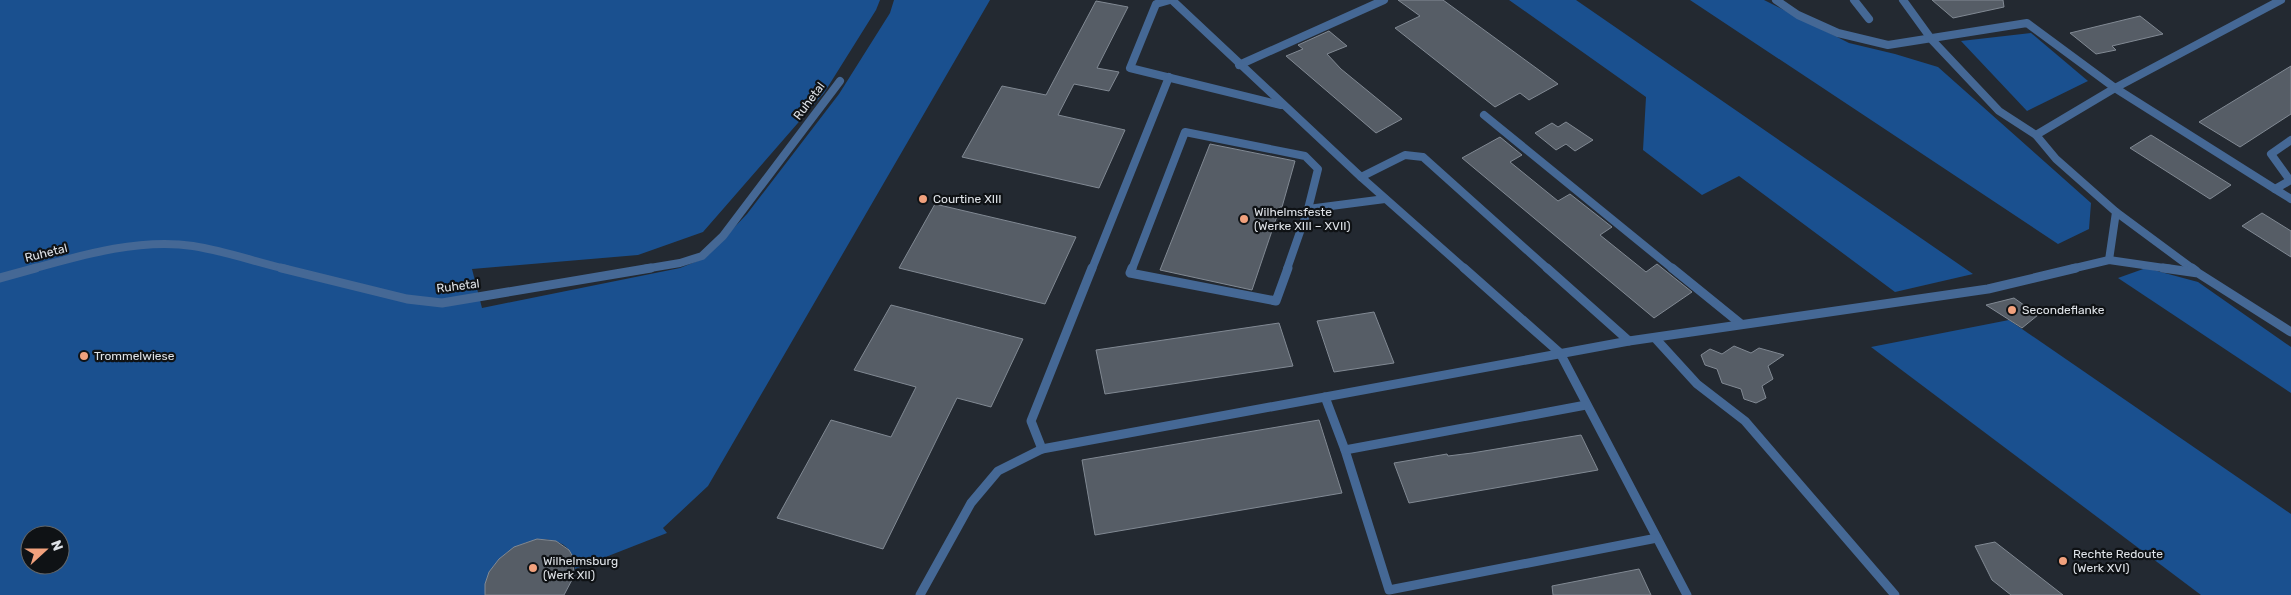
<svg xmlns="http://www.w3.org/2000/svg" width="2291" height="595" font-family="Rubik,sans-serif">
  <rect width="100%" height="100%" fill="#232931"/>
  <g fill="#1a508f" fill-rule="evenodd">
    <path d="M0,0H880L876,10L824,93L703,232L638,255L472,269L482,308L680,268L705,258L747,214L839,94L890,13L894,0H990L708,486L663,528L667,533L575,569C574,516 484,540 485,595H0ZM30,535H60V565H30Z"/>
    <polygon points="1509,0 1576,0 1973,274 1895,292 1739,176 1702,195 1643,150 1646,97"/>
    <polygon points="1690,0 1764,0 1849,43 1895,54 1938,67 2091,203 2089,229 2058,244"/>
    <polygon points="2031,33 2088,81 2027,111 1961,41"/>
    <polygon points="2146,268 2198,282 2291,347 2291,393 2118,278"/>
    <polygon points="2009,320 2291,514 2291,595 2201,595 1871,347"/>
  </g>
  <g fill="#565d66" stroke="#818993">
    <polygon points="1398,0 1443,0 1558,84 1529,100 1520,93 1495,107 1395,28 1420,16"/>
    <polygon points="1932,0 2003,0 2004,7 1953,18"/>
    <polygon points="1096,1 1128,7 1097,68 1119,72 1109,91 1074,84 1058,115 1125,130 1099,188 962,157 1002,86 1046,95"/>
    <polygon points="2140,16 2163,34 2112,46 2116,50 2096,54 2070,33"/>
    <polygon points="1329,31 1347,46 1327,54 1341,69 1402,119 1376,133 1286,56 1303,49 1298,45"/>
    <polygon points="2291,66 2291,114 2240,147 2199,122"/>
    <polygon points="1566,122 1593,140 1575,151 1566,144 1556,150 1535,133 1552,123 1558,127"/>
    <polygon points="2151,135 2231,185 2210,199 2130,148"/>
    <polygon points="1500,137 1522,155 1510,162 1558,201 1570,194 1612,227 1600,235 1646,272 1657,264 1692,292 1654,318 1462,158"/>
    <polygon points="1210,144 1295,161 1282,207 1280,207 1252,290 1160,270"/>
    <polygon points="935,204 1076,237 1045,304 899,268"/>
    <polygon points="2262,213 2291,231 2291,257 2242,226"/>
    <polygon points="2014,298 2038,315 2022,328 1986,305"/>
    <polygon points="891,305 1023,339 991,407 957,398 883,549 777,518 831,420 891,437 916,387 854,370"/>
    <polygon points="1374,312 1394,363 1334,372 1317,321"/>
    <polygon points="1279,323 1293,366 1105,394 1096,350"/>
    <polygon points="1734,346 1751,353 1759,348 1784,355 1768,366 1773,379 1762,386 1766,398 1756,403 1744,399 1741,389 1722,383 1717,369 1705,365 1701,355 1710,349 1722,354"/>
    <polygon points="1319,420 1342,493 1095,535 1082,460"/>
    <polygon points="1581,435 1598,470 1409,503 1394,463 1447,454 1448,456 1472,453"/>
    <polygon points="537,539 556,541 569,550 573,557 574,576 564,595 485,595 485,584 489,572 499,559 514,547"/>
    <polygon points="1995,542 2063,595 2011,595 1992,580 1975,546"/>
    <polygon points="1639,569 1651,595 1553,595 1552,586"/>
  </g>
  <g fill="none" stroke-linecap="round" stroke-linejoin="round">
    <g stroke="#456895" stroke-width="8">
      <polyline points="1170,0 1156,4 1130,68 1281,105"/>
      <polyline points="1172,0 1361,177 1465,269"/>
      <polyline points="1776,0 1798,15 1838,33 1888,45 2027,23 2115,88 2275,189"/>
      <polyline points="1854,0 1869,19"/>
      <polyline points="1903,0 1932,40 1999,111 2036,135"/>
      <polyline points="1239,65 1384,0"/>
      <polyline points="1484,115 1673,269"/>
      <polyline points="1361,177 1405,155 1423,157 1548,269"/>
      <polyline points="2289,179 2271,154 2291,140"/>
      <polyline points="2291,180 2275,189 2291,199"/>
      <polyline points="1308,209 1385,199"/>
      <polyline points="2116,212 2193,269"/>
      <polyline points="2109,260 2116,212 2056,159 2036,135 2115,88 2281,0"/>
      <path d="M32,269C82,255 140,238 193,246C225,251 256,262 286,269"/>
      <polyline points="644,269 680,263 702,256 723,236 840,81"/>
      <polyline points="1092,269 1169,77"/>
      <polyline points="1132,269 1185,132 1305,156 1318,169 1308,209"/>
      <polyline points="1287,269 1308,209"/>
      <polyline points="2071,269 2109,260 2171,269"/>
    </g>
    <g stroke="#456895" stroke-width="9">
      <polyline points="281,268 407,299 442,303 651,268"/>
      <polyline points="1132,268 1130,273 1276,301 1288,268"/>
      <polyline points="1464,268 1560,353 1687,595"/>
      <polyline points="1547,268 1629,341"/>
      <polyline points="1672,268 1741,324"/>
      <polyline points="2163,268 2198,273 2291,332"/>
      <polyline points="2192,268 2196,271"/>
      <polyline points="0,278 36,268"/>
      <polyline points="1655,338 1697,384 1745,421 1895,595"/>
      <polyline points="1325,397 1345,450 1389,590 1657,538"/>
      <polyline points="1042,449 1031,421 1092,268"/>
      <polyline points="1345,450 1586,405"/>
      <polyline points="920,595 971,503 998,471 1042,449 1629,341 1988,289 2076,268"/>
    </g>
  </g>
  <g fill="#f1a17d" stroke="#0f1215" stroke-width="2">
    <circle cx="923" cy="199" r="5"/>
    <circle cx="1244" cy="219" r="5"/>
    <circle cx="2012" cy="310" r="5"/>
    <circle cx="84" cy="356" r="5"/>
    <circle cx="2063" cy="561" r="5"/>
    <circle cx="533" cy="568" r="5"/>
  </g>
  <g text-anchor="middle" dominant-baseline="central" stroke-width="4.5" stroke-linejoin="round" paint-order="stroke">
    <g font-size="12" fill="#dfe3e8" stroke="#0f1215">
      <text transform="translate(809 101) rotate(-53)">Ruhetal</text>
      <text transform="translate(46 253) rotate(-14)">Ruhetal</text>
      <text transform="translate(458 286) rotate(-7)">Ruhetal</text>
    </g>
    <g font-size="12" fill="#dfe3e8" stroke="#0f1215" text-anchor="start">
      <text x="933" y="199">Courtine XIII</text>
      <text x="1254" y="212">Wilhelmsfeste<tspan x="1254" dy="14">(Werke XIII – XVII)</tspan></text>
      <text x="2022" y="310">Secondeflanke</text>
      <text x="94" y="356">Trommelwiese</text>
      <text x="2073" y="554">Rechte Redoute<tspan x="2073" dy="14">(Werk XVI)</tspan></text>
      <text x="543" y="561">Wilhelmsburg<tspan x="543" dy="14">(Werk XII)</tspan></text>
    </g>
  </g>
  <g transform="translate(45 550) rotate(69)"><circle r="24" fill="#0f1215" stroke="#626669"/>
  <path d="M0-4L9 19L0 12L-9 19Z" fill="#f1a17d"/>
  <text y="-8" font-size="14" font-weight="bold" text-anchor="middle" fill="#dfe3e8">N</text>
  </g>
</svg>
